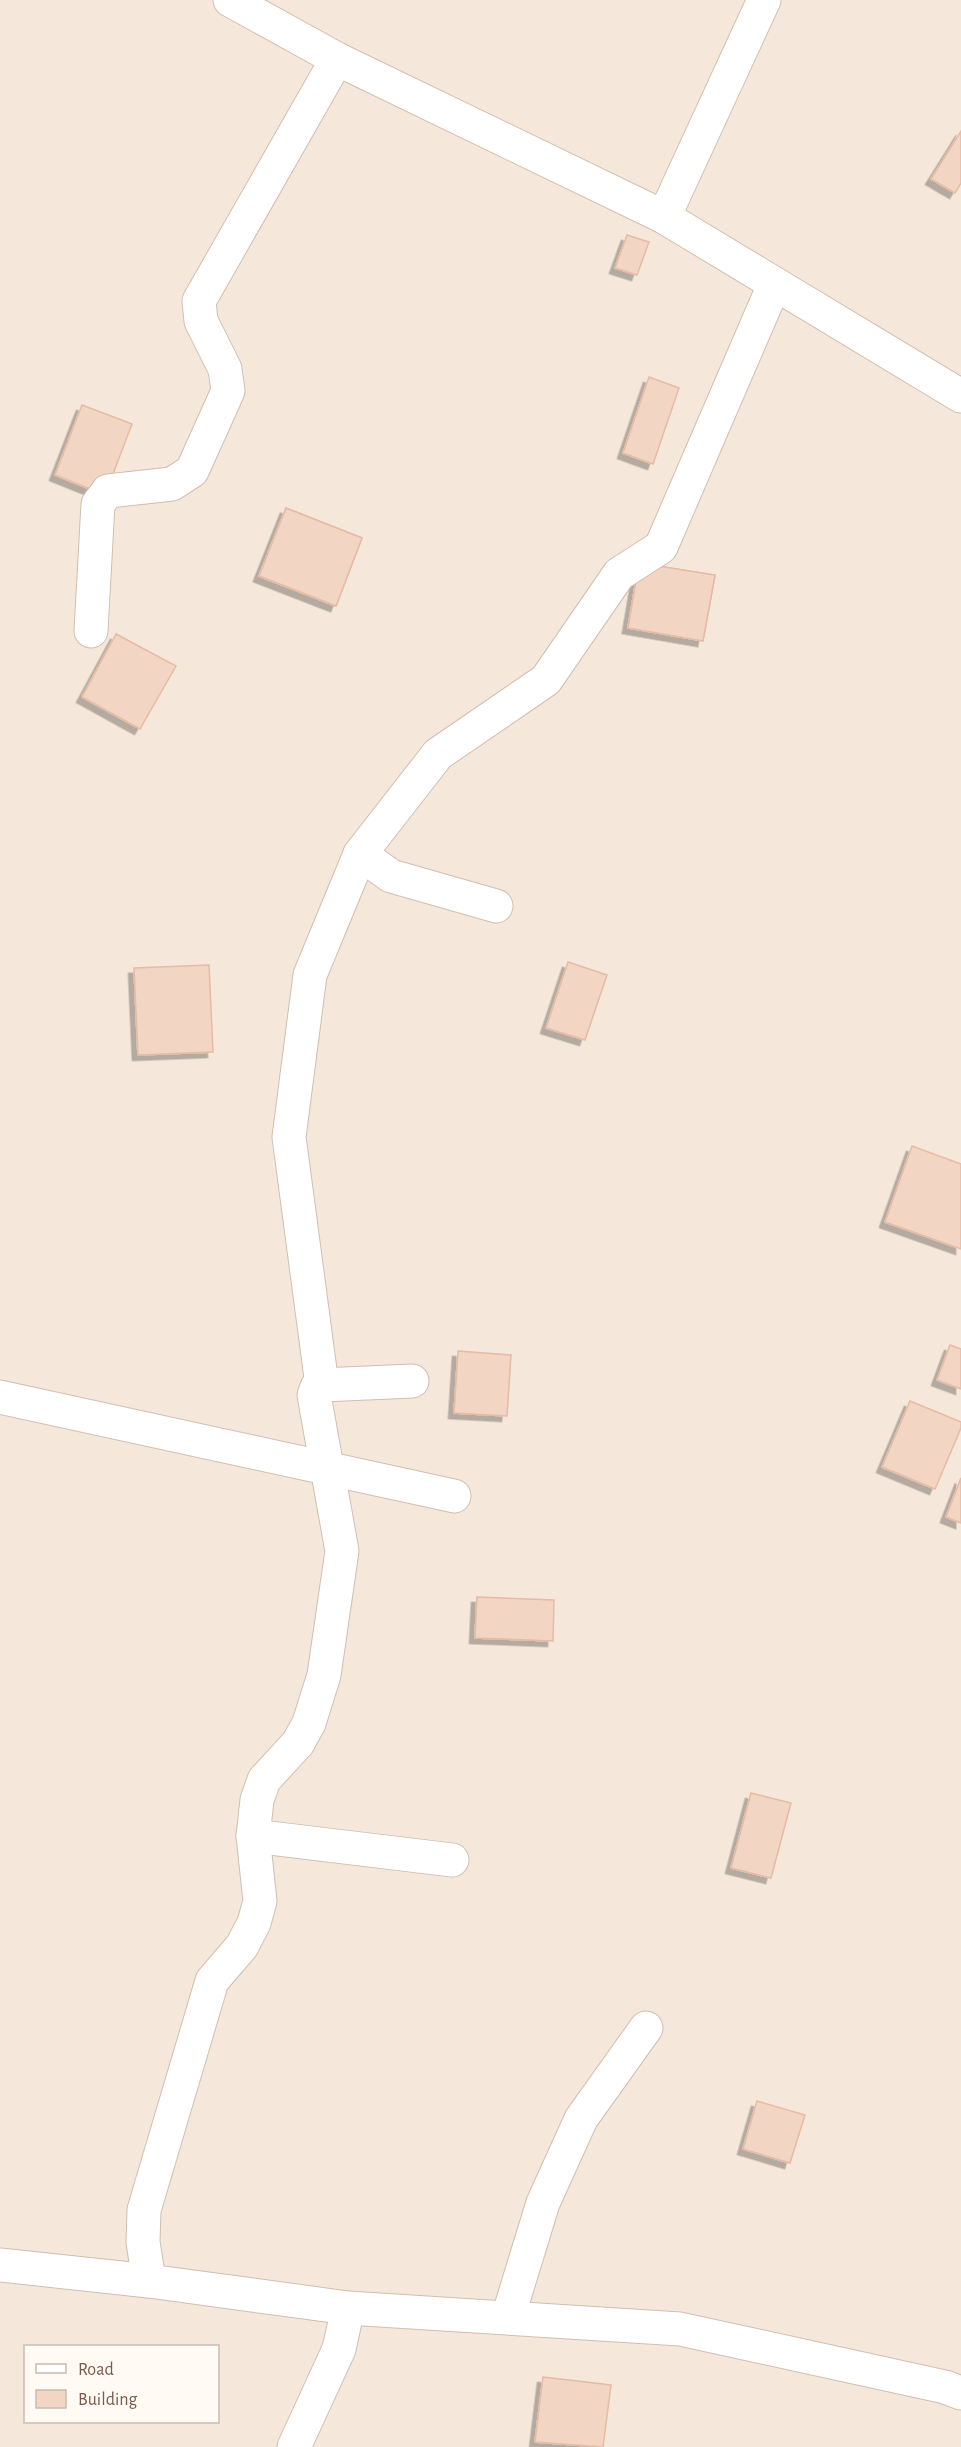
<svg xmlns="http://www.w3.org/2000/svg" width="961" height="2447" font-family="'Alegreya Sans',sans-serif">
  <defs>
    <filter id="shadow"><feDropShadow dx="-5.5" dy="5.5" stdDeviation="0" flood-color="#0004"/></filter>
  </defs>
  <rect width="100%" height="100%" fill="#fdf6ec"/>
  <path fill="#f5e8da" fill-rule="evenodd" d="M0,0H961V2447H0ZM26,2346H218V2422H26Z"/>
  <g fill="#f3d5c3" stroke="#e6bba3" stroke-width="1.5" filter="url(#shadow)">
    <polygon points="961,131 961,183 955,193 931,179"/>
    <polygon points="627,235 649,242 637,275 615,268"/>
    <polygon points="649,377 679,388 653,464 623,453"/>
    <polygon points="82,405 132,424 105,495 55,475"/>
    <polygon points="286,508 362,538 336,606 259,576"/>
    <polygon points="286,508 362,538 336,606 259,576"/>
    <polygon points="639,563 715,575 703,641 628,628"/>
    <polygon points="639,563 715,575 703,641 628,628"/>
    <polygon points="116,634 176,666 140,729 82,697"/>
    <polygon points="568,962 607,975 585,1040 546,1028"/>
    <polygon points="209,965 213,1052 138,1055 134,968"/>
    <polygon points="912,1146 961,1164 961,1249 885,1222"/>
    <polygon points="950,1345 961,1349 961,1389 937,1380"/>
    <polygon points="458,1351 511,1355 507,1416 454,1413"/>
    <polygon points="910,1401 961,1422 961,1428 935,1489 882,1467"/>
    <polygon points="961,1478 961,1523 946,1517"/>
    <polygon points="961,1478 961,1523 946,1517"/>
    <polygon points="477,1597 554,1600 553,1641 475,1638"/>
    <polygon points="751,1793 791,1803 771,1878 731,1868"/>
    <polygon points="757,2101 805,2115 790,2163 743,2149"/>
    <polygon points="543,2377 611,2385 603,2447 535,2442"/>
  </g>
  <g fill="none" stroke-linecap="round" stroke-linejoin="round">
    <g stroke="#d1beb0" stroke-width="35">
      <g id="minor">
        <polyline points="230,0 337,59 664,217 961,396"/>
        <polyline points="664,217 764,0"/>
        <polyline points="91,631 98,504 108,491 172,484 192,471 228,391 225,369 201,321 199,301 337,59"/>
        <polyline points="360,854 391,876 496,906"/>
        <polyline points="322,1385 412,1381"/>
        <polyline points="0,1397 454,1496"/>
        <polyline points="253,1836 452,1860"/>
        <polyline points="0,2265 149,2281 348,2308 680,2329 945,2387 961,2393"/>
        <polyline points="149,2281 143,2242 144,2210 212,1981 242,1946 254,1923 260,1901 253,1836 257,1800 264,1780 298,1743 309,1723 324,1675 342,1551 314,1395 317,1387 322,1385 289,1137 310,975 360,854 438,754 546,680 619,574 661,547 774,285"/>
        <polyline points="508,2317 543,2203 581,2119 646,2028"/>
        <polyline points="294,2447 339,2349 348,2308"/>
      </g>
    </g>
    <use href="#minor" stroke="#fff" stroke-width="33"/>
  </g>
  <rect x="24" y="2345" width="195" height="78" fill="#fffaf3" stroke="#cabbb1" stroke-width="1.5"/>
  <rect x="36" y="2364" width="30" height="9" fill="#ffffff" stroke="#cabbb1" stroke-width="1.5"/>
  <text x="78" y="2375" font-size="18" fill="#7a5c4d">Road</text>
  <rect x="36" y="2390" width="30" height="18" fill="#f3d5c3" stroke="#cabbb1" stroke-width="1.5"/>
  <text x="78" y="2405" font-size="18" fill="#7a5c4d">Building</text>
</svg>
